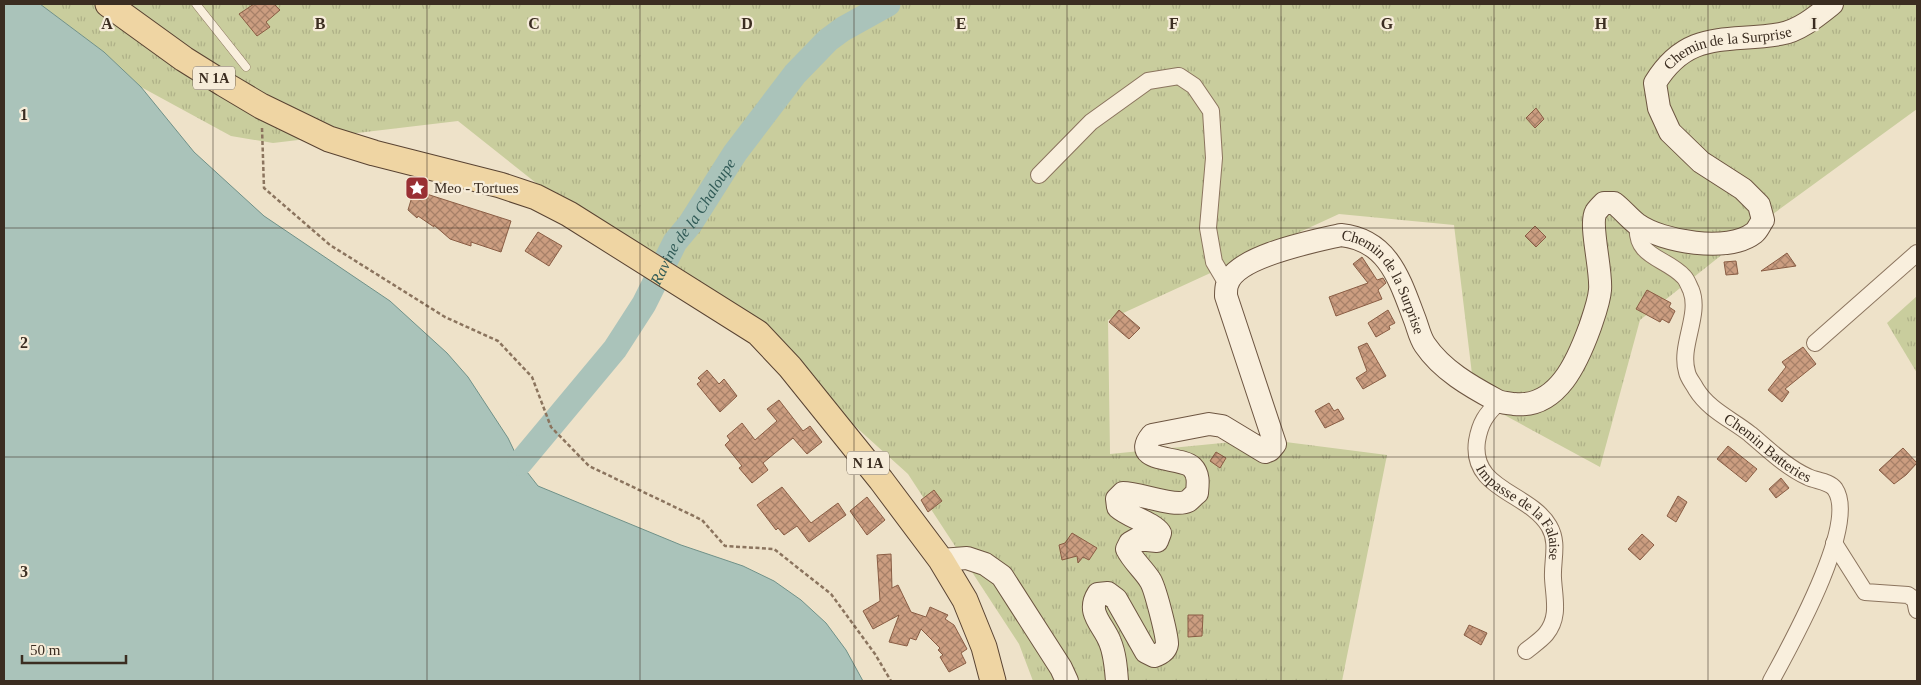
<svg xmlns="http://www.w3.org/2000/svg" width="1921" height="685" font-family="'Times New Roman',serif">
  <defs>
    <pattern id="grass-tufts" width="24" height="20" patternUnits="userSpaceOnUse" patternTransform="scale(1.25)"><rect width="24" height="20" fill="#c9cd9d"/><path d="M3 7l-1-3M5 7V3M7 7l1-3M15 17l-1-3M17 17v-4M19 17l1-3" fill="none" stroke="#aeb087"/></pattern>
    <pattern id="building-cross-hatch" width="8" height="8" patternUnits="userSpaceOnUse" patternTransform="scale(1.25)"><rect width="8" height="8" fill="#cb9d80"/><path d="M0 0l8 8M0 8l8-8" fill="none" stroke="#a68068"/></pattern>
  </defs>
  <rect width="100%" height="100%" fill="#eee2c9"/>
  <g fill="url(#grass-tufts)">
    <polygon points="40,4 1917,4 1917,109 1773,214 1640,320 1600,467 1475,399 1454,225 1339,214 1108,320 1110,454 1263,439 1387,455 1342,681 1033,681 1019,644 908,474 753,334 555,198 458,121 273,143 231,136 141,87 104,52"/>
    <polygon points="1917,296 1917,373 1887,323"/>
  </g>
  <polygon fill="#aac3ba" stroke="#709188" points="4,4 40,4 104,52 141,87 194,152 264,216 390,301 447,353 468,377 508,438 520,463 538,486 681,545 743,566 774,581 801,600 826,623 846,650 863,681 4,681"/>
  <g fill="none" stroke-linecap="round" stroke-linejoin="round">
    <path stroke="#aac3ba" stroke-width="25" id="s1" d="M520,463L615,349L644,304L675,242L690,224L735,153L795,74L828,40L843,29L888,4"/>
  </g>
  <g fill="url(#building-cross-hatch)" stroke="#895d44">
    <polygon points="254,4 274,4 280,10 266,22 270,27 257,36 239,14"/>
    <polygon points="1536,108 1544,119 1535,128 1526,118"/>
    <polygon points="414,190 511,221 501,252 471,242 471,246 450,239 434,225 434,227 418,216 417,218 408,210"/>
    <polygon points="1535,226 1546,237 1536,247 1525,236"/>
    <polygon points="538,232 562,246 549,266 525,251"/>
    <polygon points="1787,253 1796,266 1761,271 1780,258"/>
    <polygon points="1362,257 1377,280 1383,278 1386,283 1378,290 1382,299 1336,316 1329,297 1368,283 1353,264"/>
    <polygon points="1736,261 1738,274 1726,275 1724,262"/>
    <polygon points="1647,290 1671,303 1669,307 1675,311 1669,323 1662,319 1660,322 1636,309"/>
    <polygon points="1119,310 1140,328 1129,339 1109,322"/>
    <polygon points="1388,310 1395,323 1389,326 1390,329 1376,337 1368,323"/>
    <polygon points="1367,343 1386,376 1363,389 1356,378 1367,371 1358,347"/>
    <polygon points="1803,347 1816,364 1785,389 1789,392 1782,402 1768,390 1786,367 1782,362"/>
    <polygon points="707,370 719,384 724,379 737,396 720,412 697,384 701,381 698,378"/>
    <polygon points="779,400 803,431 810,426 822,442 807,454 793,438 763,463 768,470 752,483 739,468 742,466 725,445 730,440 727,436 742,423 755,440 777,421 767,409"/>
    <polygon points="1329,403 1334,411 1338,409 1344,419 1325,428 1315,411"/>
    <polygon points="1728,446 1757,469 1746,482 1717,459"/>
    <polygon points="1903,448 1917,463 1906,475 1894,484 1879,470"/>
    <polygon points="1216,452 1226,458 1220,468 1210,461"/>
    <polygon points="1781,478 1789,488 1776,498 1769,489"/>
    <polygon points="782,487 811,523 838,503 846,515 809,542 797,526 784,535 778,528 776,530 757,505"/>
    <polygon points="934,490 942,501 928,512 921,500"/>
    <polygon points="1678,496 1687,502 1676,522 1667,516"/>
    <polygon points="867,497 885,520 867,535 850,511"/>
    <polygon points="1072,533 1097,548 1089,560 1083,557 1078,563 1077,556 1062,560 1059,545 1065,543"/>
    <polygon points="1642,534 1654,545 1640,560 1628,549"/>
    <polygon points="891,554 892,588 898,585 911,612 926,617 930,607 948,615 945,619 954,625 967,649 961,653 966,663 949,672 940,657 943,655 938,650 940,648 921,629 916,640 910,638 907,646 889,642 899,615 873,629 863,611 880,601 877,555"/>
    <polygon points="1188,615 1203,615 1202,636 1188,637"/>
    <polygon points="1469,625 1487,633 1481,645 1464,635"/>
  </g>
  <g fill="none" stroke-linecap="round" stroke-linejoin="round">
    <g stroke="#8b745e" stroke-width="9">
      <polyline id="lane" points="196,4 246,67"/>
    </g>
    <g stroke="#8b745e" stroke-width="18">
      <g id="street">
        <polyline points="1039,175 1091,122 1148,81 1179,76 1194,86 1211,111 1214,158 1208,228 1214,262 1227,284"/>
        <path id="s2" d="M1638,224C1634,258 1666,257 1684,277C1687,280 1689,286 1691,290C1701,315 1679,346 1687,372C1688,378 1693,383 1696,389C1709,410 1731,419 1750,434C1768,449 1786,467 1808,477C1816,481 1829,481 1835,489C1859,524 1790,646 1771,681"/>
        <polyline points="1815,343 1917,253"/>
        <path id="s3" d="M1499,402C1486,414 1480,423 1477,441C1470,490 1529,492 1549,526C1559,543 1552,560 1553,578C1554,598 1560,617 1546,634C1541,640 1532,646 1526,651"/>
        <polyline points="1834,543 1865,592 1908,595 1915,600 1917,610"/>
      </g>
    </g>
    <g stroke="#6d5541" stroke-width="24">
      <g id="secondary">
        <polyline points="941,560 967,558 985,564 1002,576 1061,668 1067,681"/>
        <path id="s4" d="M1117,681C1116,668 1115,654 1110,642C1103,624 1086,613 1098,594L1108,593L1116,599L1146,652L1154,656C1160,654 1166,651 1167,644C1167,635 1155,587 1150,580C1143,569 1133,561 1127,549L1130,543L1137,539L1157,541L1160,533C1152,522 1129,517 1118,507L1117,499L1123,493C1140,493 1175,508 1188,501C1191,499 1194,495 1197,493C1198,483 1199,474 1192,467C1180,456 1129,463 1152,435L1209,424L1222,426L1265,452L1270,450L1275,444L1226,296C1226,293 1226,288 1227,285C1235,256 1315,241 1341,235C1389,240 1400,281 1415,320C1418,328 1420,338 1425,345C1442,370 1470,386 1496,400C1501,403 1508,403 1514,404C1558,409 1578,360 1590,327C1594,315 1599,302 1600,290C1602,271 1589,224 1596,212C1598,209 1601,206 1604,203H1614C1622,209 1629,218 1637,224C1662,242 1728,253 1754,233C1758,230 1760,224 1763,220L1759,205L1743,189L1701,162L1670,132L1659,108L1655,83C1688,29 1727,43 1780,34C1799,31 1817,16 1832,4"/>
      </g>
    </g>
    <g stroke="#594332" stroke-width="27">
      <polyline id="primary" points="108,4 184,59 224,84 261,106 329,139 374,153 500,185 536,197 569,214 758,333 790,367 881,480 941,560 965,600 984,647 993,681"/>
    </g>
    <polyline stroke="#8b745e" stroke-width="2.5" stroke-dasharray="4 2.5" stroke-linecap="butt" points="262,128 264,188 330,245 445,317 498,341 532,377 551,427 589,466 702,520 725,546 774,549 831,594 875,654 891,681"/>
    <use href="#lane" stroke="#f9efdd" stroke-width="8"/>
    <use href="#street" stroke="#f9efdd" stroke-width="16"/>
    <use href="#secondary" stroke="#f9efdd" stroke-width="22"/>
    <use href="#primary" stroke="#efd5a3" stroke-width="25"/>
  </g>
  <path fill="none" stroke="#3b2d21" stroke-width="1" stroke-opacity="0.55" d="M213,4V681M427,4V681M640,4V681M854,4V681M1067,4V681M1281,4V681M1494,4V681M1708,4V681M4,228H1917M4,457H1917"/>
  <defs>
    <g id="sight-square" transform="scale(1.25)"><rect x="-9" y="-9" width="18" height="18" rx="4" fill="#992f33" stroke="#f6ecd9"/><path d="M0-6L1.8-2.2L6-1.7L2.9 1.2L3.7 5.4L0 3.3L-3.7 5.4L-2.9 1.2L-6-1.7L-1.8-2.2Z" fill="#fff"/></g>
  </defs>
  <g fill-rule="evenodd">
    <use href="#sight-square" x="417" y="188"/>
  </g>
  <g text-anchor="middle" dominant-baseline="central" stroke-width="4.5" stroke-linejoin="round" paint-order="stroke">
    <g fill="#f6ecd9" stroke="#736658" stroke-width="1">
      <rect x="193" y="66.5" width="42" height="23" rx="4"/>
      <rect x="847" y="451.5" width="42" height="23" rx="4"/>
    </g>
    <g font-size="14" font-weight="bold" fill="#3b2d21">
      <text x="214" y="78">N 1A</text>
      <text x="868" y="463">N 1A</text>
    </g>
    <g font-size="15" fill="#3b2d21" stroke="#f6ecd9">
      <text stroke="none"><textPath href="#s4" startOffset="1969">Chemin de la Surprise</textPath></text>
      <text stroke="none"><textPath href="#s4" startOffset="1085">Chemin de la Surprise</textPath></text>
      <text stroke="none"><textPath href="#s2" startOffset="286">Chemin Batteries</textPath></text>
      <text stroke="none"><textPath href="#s3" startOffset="135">Impasse de la Falaise</textPath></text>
    </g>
    <g font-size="15" fill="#3b2d21" stroke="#f6ecd9" text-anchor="start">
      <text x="434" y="188">Meo - Tortues</text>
    </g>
    <g font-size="16" font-style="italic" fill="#315b57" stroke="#f6ecd9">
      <text stroke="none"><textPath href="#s1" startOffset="298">Ravine de la Chaloupe</textPath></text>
    </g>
  </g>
  <g font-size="16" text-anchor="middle" font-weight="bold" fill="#3b2d21" stroke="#f6ecd9" stroke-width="4.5" stroke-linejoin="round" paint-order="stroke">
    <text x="107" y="29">A</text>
    <text x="320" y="29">B</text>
    <text x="534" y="29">C</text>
    <text x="747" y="29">D</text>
    <text x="961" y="29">E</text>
    <text x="1174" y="29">F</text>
    <text x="1387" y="29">G</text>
    <text x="1601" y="29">H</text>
    <text x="1814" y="29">I</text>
    <text x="24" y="120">1</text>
    <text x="24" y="348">2</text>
    <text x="24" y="577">3</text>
  </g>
  <rect width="1921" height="685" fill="none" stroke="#3b2d21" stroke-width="10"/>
  <path d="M22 655v8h104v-8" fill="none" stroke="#3b2d21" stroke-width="2.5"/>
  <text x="30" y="655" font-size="15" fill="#3b2d21" stroke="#f6ecd9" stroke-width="4" paint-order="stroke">50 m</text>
</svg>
